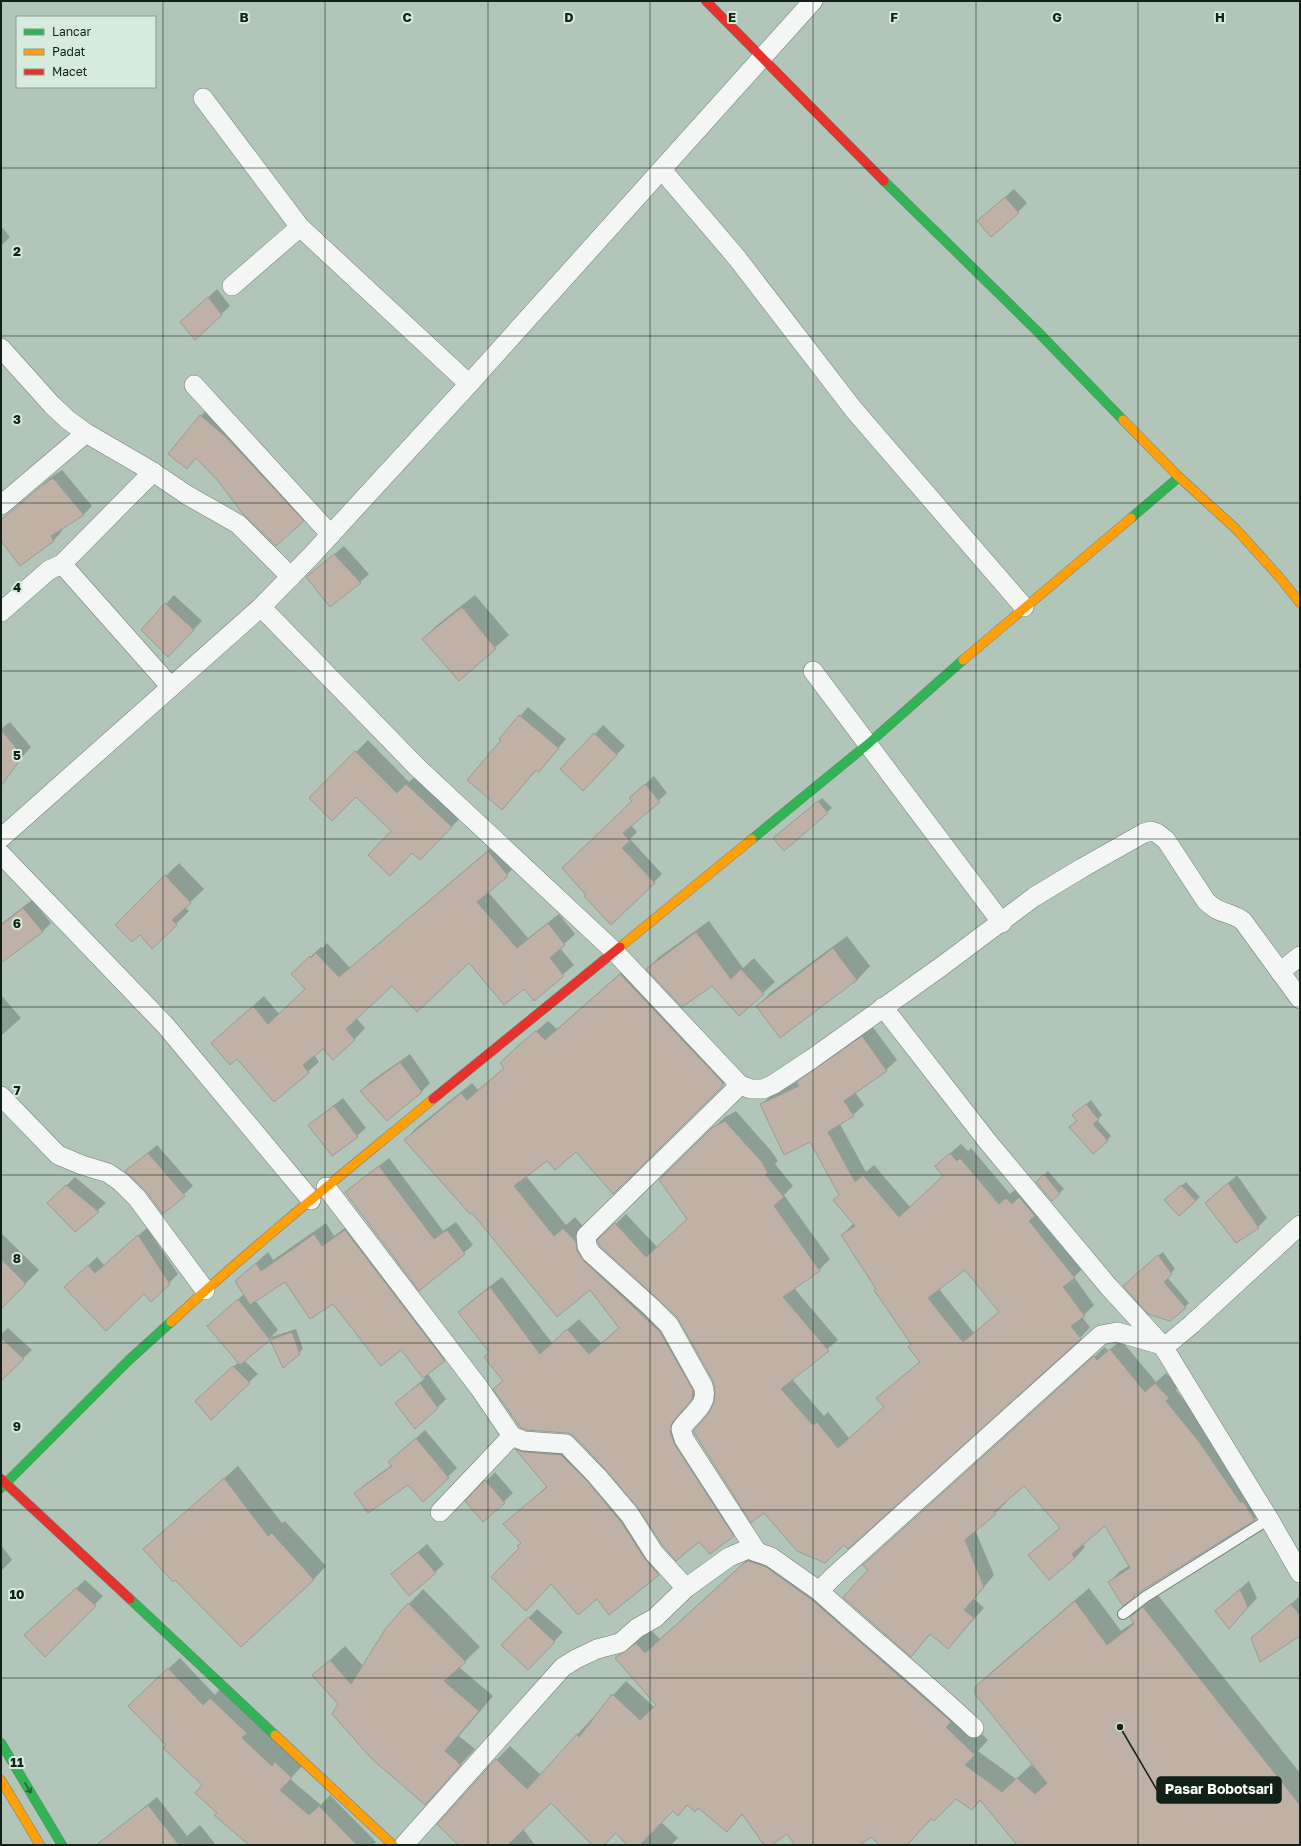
<svg xmlns="http://www.w3.org/2000/svg" width="1301" height="1846" font-family="'Golos Text',sans-serif">
  <rect width="100%" height="100%" fill="#b1c6b9"/>
  <g fill="#0003" fill-rule="evenodd">
    <polygon points="1014,189 1027,203 1018,212 978,221"/>
    <polygon points="1,226 10,237 1,246"/>
    <polygon points="217,289 230,306 195,339 190,314"/>
    <polygon points="209,407 312,512 303,521 219,481 197,457 187,468 201,416"/>
    <polygon points="62,470 92,506 83,515 60,529 62,531 54,540 20,564 1,540 1,520 51,477"/>
    <polygon points="344,546 369,574 360,582 307,577"/>
    <polygon points="174,595 202,621 168,655 142,630"/>
    <polygon points="475,595 509,635 460,679 423,639 436,626"/>
    <polygon points="528,707 566,739 547,762 539,771 537,769 502,809 502,740 501,739"/>
    <polygon points="10,722 31,747 15,765 1,775 1,729"/>
    <polygon points="603,725 625,746 592,781 595,734"/>
    <polygon points="368,740 409,782 419,773 463,815 431,848 393,831 356,796 310,798"/>
    <polygon points="654,776 667,793 631,825 637,832 630,839 662,874 654,882 586,896 634,801 630,798"/>
    <polygon points="822,798 832,808 784,849 778,834"/>
    <polygon points="499,841 518,864 488,892 528,938 559,914 575,934 560,948 574,965 534,1000 524,987 469,961 392,985 356,1018 365,1028 355,1039 333,1059 323,1048 314,1055 319,1062 274,1101 237,1058 212,1043 264,996 279,1014 306,989 303,964 321,947 323,948 327,943 350,968"/>
    <polygon points="179,863 204,889 185,907 189,911 176,924 140,934 116,925"/>
    <polygon points="32,900 51,923 42,932 1,955 1,924"/>
    <polygon points="709,921 743,968 754,958 775,982 763,993 712,984 647,969 659,957"/>
    <polygon points="847,936 870,966 857,980 757,1006 770,993"/>
    <polygon points="632,963 734,1074 613,1192 576,1150 547,1159 526,1176 566,1225 575,1217 587,1231 588,1240 671,1320 703,1387 683,1410 681,1420 744,1524 733,1535 699,1541 639,1507 606,1468 574,1436 495,1389 503,1380 490,1352 460,1312 471,1301 502,1277 552,1343 579,1319 601,1343 620,1327 590,1289 472,1211 405,1140 416,1128 472,1083 478,1090 505,1067 512,1052 548,1021 557,1029"/>
    <polygon points="1,995 21,1018 1,1036"/>
    <path d="M873,1027L897,1060L886,1070L855,1092L864,1105L853,1115L840,1124L866,1172L874,1165L910,1207L944,1175L937,1166L947,1156L961,1144L968,1151L971,1148L1010,1194L1017,1188L1084,1267L1074,1277L1094,1305L1082,1317L1090,1327L1080,1338L848,1547L708,1416L715,1404L716,1391L714,1380L678,1317L599,1240L626,1214L657,1247L688,1218L660,1180L725,1117L736,1111L772,1152L778,1161L775,1164L793,1186L784,1195L830,1259L819,1270L794,1288L838,1340L792,1379L824,1416L828,1412L849,1438L885,1406L878,1398L921,1361L912,1344L842,1235L854,1223L810,1141L761,1105L772,1094L799,1081L808,1072ZM965,1268L1000,1311L974,1333L939,1289Z"/>
    <polygon points="410,1054 430,1083 421,1092 361,1091 370,1082"/>
    <polygon points="343,1098 366,1128 357,1136 309,1125"/>
    <polygon points="1091,1100 1102,1115 1097,1120 1111,1136 1107,1140 1070,1127 1078,1120 1078,1111"/>
    <polygon points="157,1145 193,1186 163,1213 146,1190 126,1171"/>
    <polygon points="389,1158 443,1231 456,1222 473,1245 419,1290 346,1192"/>
    <polygon points="1048,1171 1064,1189 1052,1200 1037,1182"/>
    <polygon points="1237,1175 1267,1218 1258,1227 1215,1195"/>
    <polygon points="75,1177 106,1203 75,1230 49,1203"/>
    <polygon points="1186,1182 1200,1197 1196,1201 1170,1196"/>
    <polygon points="357,1219 456,1349 428,1374 446,1399 437,1408 396,1403 425,1378 402,1349 333,1302 286,1281 255,1300 278,1330 271,1337 296,1329 303,1349 283,1367 271,1338 244,1360 258,1374 249,1382 205,1392 239,1362 217,1318 244,1294 236,1281 268,1252 273,1260 326,1223 334,1236"/>
    <polygon points="147,1228 178,1274 169,1283 144,1292 74,1279 97,1257 104,1265"/>
    <polygon points="2,1234 39,1270 1,1308 1,1235"/>
    <polygon points="1163,1252 1175,1269 1167,1277 1189,1303 1170,1320 1128,1282"/>
    <polygon points="8,1328 32,1350 1,1379 1,1334"/>
    <polygon points="1121,1340 1156,1382 1166,1373 1179,1386 1176,1390 1211,1433 1265,1509 1255,1519 1139,1591 1123,1604 1109,1582 1119,1572 1130,1565 1106,1524 1082,1544 1085,1547 1075,1558 1030,1555 1061,1527 1024,1484 1005,1501 1006,1503 995,1513 975,1530 994,1575 974,1599 984,1608 948,1648 931,1634 911,1655 870,1570 864,1565 1105,1347 1108,1351"/>
    <polygon points="425,1430 457,1468 423,1501 408,1484 355,1493 364,1485 392,1465 389,1462"/>
    <polygon points="527,1439 572,1445 668,1564 610,1614 597,1598 520,1548 522,1543 505,1524 547,1486 517,1449"/>
    <polygon points="238,1466 282,1523 285,1521 326,1566 313,1580 144,1549"/>
    <polygon points="495,1472 513,1493 484,1521 467,1501"/>
    <polygon points="427,1544 444,1564 435,1572 401,1566"/>
    <polygon points="1,1545 12,1560 1,1571"/>
    <polygon points="759,1549 960,1713 988,1740 978,1751 1016,1779 1031,1765 1036,1769 976,1687 990,1673 1089,1588 1121,1631 1134,1622 1131,1617 1157,1594 1300,1773 1300,1845 1018,1845 982,1799 972,1809 956,1797 932,1818 907,1845 882,1845 871,1835 859,1845 796,1845 787,1832 770,1845 765,1845 743,1814 727,1831 698,1807 688,1805 678,1814 673,1810 661,1822 678,1838 671,1845 629,1845 616,1832 602,1845 594,1845 551,1802 523,1829 535,1845 460,1845 496,1760 510,1746 541,1775 626,1681 654,1707 657,1705 617,1658 630,1644 651,1630 660,1639"/>
    <polygon points="85,1580 103,1596 45,1656 34,1627"/>
    <polygon points="1249,1581 1257,1598 1229,1628 1225,1602"/>
    <polygon points="423,1589 480,1647 459,1667 493,1696 459,1736 475,1749 425,1803 314,1675 345,1646 363,1666 409,1604"/>
    <polygon points="1300,1596 1300,1635 1261,1630"/>
    <polygon points="537,1609 563,1632 537,1660 503,1645"/>
    <polygon points="180,1658 215,1695 221,1688 302,1766 290,1779 321,1805 330,1795 376,1842 373,1845 251,1845 218,1813 203,1785 167,1745 140,1695"/>
    <polygon points="157,1797 187,1836 200,1825 216,1845 115,1845 108,1837"/>
  </g>
  <g fill="#bfb1a5" stroke="#9a9b93" fill-rule="evenodd">
    <polygon points="1005,197 1019,213 991,237 977,221"/>
    <polygon points="208,297 222,315 195,340 180,322"/>
    <polygon points="200,415 226,437 304,521 276,546 243,514 218,481 196,458 187,469 168,454"/>
    <polygon points="53,478 84,515 51,536 54,541 20,566 1,541 1,520 41,486"/>
    <polygon points="334,554 361,583 330,607 306,577"/>
    <polygon points="165,603 194,630 168,657 141,630"/>
    <polygon points="462,607 496,649 459,681 422,639"/>
    <polygon points="519,715 559,748 539,772 536,770 502,810 467,780 501,740 499,739"/>
    <polygon points="1,730 23,756 1,786"/>
    <polygon points="594,733 617,755 583,791 560,769"/>
    <polygon points="355,751 397,793 406,784 452,827 420,860 412,853 390,876 368,855 391,831 356,797 332,821 309,798"/>
    <polygon points="645,784 660,802 623,833 630,841 622,848 655,883 611,925 584,896 586,895 562,868 632,801 629,798"/>
    <polygon points="818,801 828,813 784,851 773,838"/>
    <polygon points="488,851 508,876 477,902 517,948 548,923 565,945 550,958 564,976 534,1001 524,989 504,1005 469,963 417,1012 392,986 346,1029 355,1040 333,1060 323,1049 303,1065 309,1073 274,1102 237,1059 230,1065 211,1043 253,1006 268,1024 305,989 291,974 310,956 311,958 316,953 339,977"/>
    <polygon points="165,875 191,903 172,920 177,925 152,949 140,935 132,942 115,925"/>
    <polygon points="23,908 43,932 1,963 1,925"/>
    <polygon points="696,932 731,979 741,969 764,994 739,1016 712,986 682,1007 646,969"/>
    <polygon points="833,948 857,980 780,1038 756,1006"/>
    <polygon points="620,974 723,1083 722,1087 613,1194 576,1152 555,1170 547,1161 514,1186 554,1236 563,1228 576,1242 577,1251 584,1261 660,1332 693,1390 692,1399 672,1423 670,1432 675,1445 734,1536 710,1554 699,1542 676,1561 663,1546 638,1508 605,1469 574,1436 567,1433 527,1430 521,1428 493,1389 503,1381 484,1357 489,1352 458,1312 490,1287 540,1354 567,1329 589,1354 619,1328 590,1290 557,1317 472,1213 470,1214 404,1140 461,1093 467,1100 504,1068 500,1063 520,1044 536,1031 545,1040"/>
    <path d="M862,1036L887,1071L844,1101L854,1116L828,1132L855,1182L863,1175L899,1217L943,1176L935,1166L950,1153L957,1161L960,1158L999,1204L1006,1198L1012,1204L1019,1197L1035,1216L1029,1221L1075,1278L1063,1287L1085,1316L1071,1326L1081,1339L848,1549L844,1545L825,1563L797,1551L764,1513L751,1523L693,1431L707,1416L714,1403L715,1391L713,1381L677,1317L600,1246L597,1240L615,1223L646,1257L687,1219L659,1180L713,1127L725,1121L762,1162L768,1173L765,1174L784,1197L774,1206L820,1271L783,1297L829,1351L781,1389L813,1425L817,1422L838,1448L884,1407L876,1398L920,1362L908,1347L911,1344L874,1290L876,1289L841,1235L855,1226L833,1200L839,1195L810,1142L784,1155L760,1104L799,1086L796,1082ZM965,1270L999,1312L963,1342L928,1298Z"/>
    <polygon points="400,1062 422,1092 387,1121 360,1091"/>
    <polygon points="1086,1104 1099,1120 1093,1124 1108,1141 1093,1154 1069,1127 1077,1121 1072,1115"/>
    <polygon points="334,1106 358,1137 332,1156 308,1125"/>
    <polygon points="148,1153 185,1196 163,1214 145,1190 125,1171"/>
    <polygon points="379,1166 434,1239 447,1230 465,1254 419,1291 345,1192"/>
    <polygon points="1044,1174 1060,1194 1052,1201 1036,1182"/>
    <polygon points="1228,1183 1259,1228 1236,1243 1205,1203"/>
    <polygon points="66,1185 99,1212 75,1232 47,1203"/>
    <polygon points="1181,1185 1196,1201 1179,1216 1164,1200"/>
    <polygon points="345,1230 445,1361 423,1378 401,1350 381,1366 333,1304 310,1319 285,1282 250,1305 235,1281 256,1263 261,1271 314,1234 322,1246"/>
    <polygon points="138,1235 170,1284 151,1302 144,1294 106,1331 64,1287 88,1265 95,1273"/>
    <polygon points="1158,1255 1172,1274 1164,1282 1186,1308 1170,1321 1148,1314 1123,1286"/>
    <polygon points="1,1259 26,1284 1,1309"/>
    <polygon points="238,1299 270,1340 240,1365 207,1326"/>
    <polygon points="292,1332 300,1354 283,1368 270,1340"/>
    <polygon points="1,1338 24,1359 1,1381"/>
    <polygon points="1110,1349 1145,1392 1155,1383 1169,1398 1166,1401 1200,1443 1241,1503 1243,1501 1255,1520 1133,1596 1135,1597 1123,1606 1108,1582 1130,1568 1105,1526 1072,1554 1075,1558 1049,1580 1028,1555 1060,1528 1024,1486 994,1512 996,1514 965,1540 984,1587 964,1610 974,1618 948,1649 930,1634 911,1657 843,1597 868,1570 863,1565 1094,1356 1097,1360"/>
    <polygon points="233,1366 250,1383 211,1420 195,1401"/>
    <polygon points="420,1383 438,1408 415,1429 395,1403"/>
    <polygon points="416,1438 449,1478 423,1502 408,1485 368,1513 354,1493 392,1466 388,1462"/>
    <polygon points="515,1449 523,1452 561,1455 589,1483 621,1522 645,1559 659,1575 609,1615 597,1599 578,1615 551,1584 526,1611 491,1577 519,1548 517,1546 521,1543 503,1524 547,1487"/>
    <polygon points="224,1478 268,1536 272,1533 314,1580 241,1647 175,1580 173,1582 143,1549"/>
    <polygon points="485,1480 505,1503 483,1522 465,1501"/>
    <polygon points="418,1552 436,1573 409,1596 391,1574"/>
    <polygon points="748,1561 766,1567 812,1600 948,1719 951,1722 946,1727 975,1755 965,1765 1002,1792 1017,1778 1035,1794 1047,1783 975,1694 975,1687 1075,1601 1107,1645 1134,1624 1130,1617 1143,1607 1300,1805 1300,1845 1017,1845 980,1800 972,1810 956,1799 934,1821 931,1819 907,1845 880,1845 871,1837 860,1845 795,1845 787,1834 772,1845 764,1845 742,1814 727,1832 698,1808 695,1812 687,1805 678,1816 673,1811 640,1845 627,1845 616,1833 604,1845 592,1845 551,1803 508,1845 458,1845 437,1824 496,1759 527,1789 577,1734 579,1737 612,1694 640,1720 656,1705 615,1658 636,1643 645,1653 744,1563"/>
    <polygon points="76,1588 96,1606 45,1657 24,1635"/>
    <polygon points="1240,1589 1248,1607 1229,1629 1215,1611"/>
    <polygon points="408,1603 466,1662 444,1681 479,1711 445,1751 461,1765 425,1805 371,1758 332,1714 338,1704 312,1675 330,1660 351,1684 386,1628"/>
    <polygon points="1291,1604 1300,1615 1300,1636 1260,1662 1251,1638"/>
    <polygon points="528,1617 555,1642 528,1670 501,1645"/>
    <polygon points="168,1668 203,1705 210,1698 247,1733 242,1738 272,1766 275,1762 292,1778 280,1790 309,1815 319,1806 357,1845 249,1845 214,1815 217,1813 195,1793 202,1785 163,1748 166,1745 128,1706"/>
    <polygon points="148,1805 179,1845 96,1845"/>
  </g>
  <g fill="none" stroke-linecap="round" stroke-linejoin="round">
    <g stroke="#708076" stroke-width="12">
      <polyline id="lane" points="1123,1614 1145,1597 1269,1519"/>
    </g>
    <g stroke="#708076" stroke-width="20">
      <g id="street">
        <polyline points="203,98 300,227 469,384"/>
        <polyline points="662,170 737,258 854,410 1024,607"/>
        <polyline points="232,286 300,227"/>
        <polyline points="1,348 52,405 68,420 86,433 153,472 187,495 238,524 291,577"/>
        <polyline points="194,385 331,535"/>
        <polyline points="1,505 86,433"/>
        <polyline points="62,564 153,472"/>
        <path d="M261,607L416,766L615,952L740,1085L751,1089H763L774,1084L813,1058L942,966L1034,897L1082,868L1144,833L1151,831L1157,833L1166,840L1206,901C1219,915 1230,911 1243,921L1300,999"/>
        <polyline points="1,612 49,570 62,564 171,687"/>
        <polyline points="813,671 1002,923"/>
        <polyline points="1,838 261,607 311,556 469,384 813,1"/>
        <polyline points="1,854 166,1026 311,1200"/>
        <polyline points="1280,972 1300,956"/>
        <polyline points="883,1007 988,1142 1108,1286 1162,1345 1269,1519 1300,1573"/>
        <path d="M740,1085L586,1236L587,1246L591,1253L651,1307L669,1325L703,1386C710,1406 690,1414 681,1429L684,1439L757,1552"/>
        <polyline points="1,1096 58,1155 82,1165 108,1173 121,1182 137,1198 205,1290"/>
        <polyline points="326,1187 480,1389 512,1436 524,1441 566,1444 597,1476 630,1515 654,1553 686,1588"/>
        <polyline points="440,1512 512,1436"/>
        <path d="M819,1591C870,1637 924,1681 974,1728"/>
        <polyline points="404,1845 563,1667 576,1659 597,1649 620,1643 637,1628 655,1618 686,1588 729,1557 748,1549 771,1557 819,1591 834,1576 1101,1335 1117,1332 1162,1345 1168,1344 1192,1324 1300,1225"/>
      </g>
    </g>
    <g stroke="#708076" stroke-width="10">
      <g id="fast">
        <polyline points="884,181 1037,331 1123,420"/>
        <polyline points="1131,518 1179,477"/>
        <polyline points="752,839 868,744 963,660"/>
        <polyline points="1,1488 129,1360 171,1322"/>
        <polyline points="130,1599 275,1735"/>
        <polyline points="1,1743 62,1845"/>
      </g>
    </g>
    <g stroke="#708076" stroke-width="10">
      <g id="slow">
        <polyline points="1123,420 1179,477 1236,529 1281,579 1300,603"/>
        <polyline points="963,660 1131,518"/>
        <polyline points="620,947 752,839"/>
        <path d="M171,1322C255,1244 345,1172 433,1099"/>
        <polyline points="275,1735 393,1845"/>
        <polyline points="1,1780 40,1845"/>
      </g>
    </g>
    <g stroke="#708076" stroke-width="10">
      <g id="jam">
        <polyline points="706,1 884,181"/>
        <polyline points="433,1099 620,947"/>
        <polyline points="1,1479 130,1599"/>
      </g>
    </g>
    <use href="#lane" stroke="#f3f6f4" stroke-width="10"/>
    <use href="#street" stroke="#f3f6f4" stroke-width="19"/>
    <use href="#fast" stroke="#30b455" stroke-width="9"/>
    <use href="#slow" stroke="#ff9f0a" stroke-width="9"/>
    <use href="#jam" stroke="#e5322d" stroke-width="9"/>
  </g>
  <defs><path id="oneway-shaft" d="M-6 0H5M1.5-3L5.5 0L1.5 3" fill="none" stroke-width="1.6" stroke-linecap="round" stroke-linejoin="round"/></defs>
  <use stroke="#206333" href="#oneway-shaft" transform="translate(28 1788) rotate(59)"/>
  <path fill="none" stroke="#122118" stroke-width="1" stroke-opacity="0.55" d="M163,1V1845M325,1V1845M488,1V1845M650,1V1845M813,1V1845M976,1V1845M1138,1V1845M1,168H1300M1,336H1300M1,503H1300M1,671H1300M1,839H1300M1,1007H1300M1,1175H1300M1,1343H1300M1,1510H1300M1,1678H1300"/>
  <g font-size="13" text-anchor="middle" font-weight="bold" fill="#122118" stroke="#d6eadd" stroke-width="4" stroke-linejoin="round" paint-order="stroke">
    <text x="244" y="22">B</text>
    <text x="407" y="22">C</text>
    <text x="569" y="22">D</text>
    <text x="732" y="22">E</text>
    <text x="894" y="22">F</text>
    <text x="1057" y="22">G</text>
    <text x="1220" y="22">H</text>
    <text x="17" y="256">2</text>
    <text x="17" y="424">3</text>
    <text x="17" y="592">4</text>
    <text x="17" y="760">5</text>
    <text x="17" y="928">6</text>
    <text x="17" y="1095">7</text>
    <text x="17" y="1263">8</text>
    <text x="17" y="1431">9</text>
    <text x="17" y="1599">10</text>
    <text x="17" y="1767">11</text>
  </g>
  <path fill="none" stroke="#122118" stroke-width="1.5" d="M1120 1727L1157 1790"/>
  <circle fill="#122118" stroke="#d6eadd" stroke-width="1.5" cx="1120" cy="1727" r="4"/>
  <rect fill="#122118" stroke="#122118" stroke-width="1.5" x="1157" y="1777" width="124" height="26" rx="4"/>
  <g font-size="14" text-anchor="middle" font-weight="bold" fill="#fff">
    <text x="1219" y="1794">Pasar Bobotsari</text>
  </g>
  <rect width="1301" height="1846" fill="none" stroke="#122118" stroke-width="4"/>
  <rect x="16" y="16" width="140" height="72" fill="#d6eadd" stroke="#889a8e"/>
  <rect x="24" y="29" width="20" height="6" fill="#30b455" stroke="#889a8e"/>
  <text x="52" y="36" font-size="12" fill="#122118">Lancar</text>
  <rect x="24" y="49" width="20" height="6" fill="#ff9f0a" stroke="#889a8e"/>
  <text x="52" y="56" font-size="12" fill="#122118">Padat</text>
  <rect x="24" y="69" width="20" height="6" fill="#e5322d" stroke="#889a8e"/>
  <text x="52" y="76" font-size="12" fill="#122118">Macet</text>
</svg>
